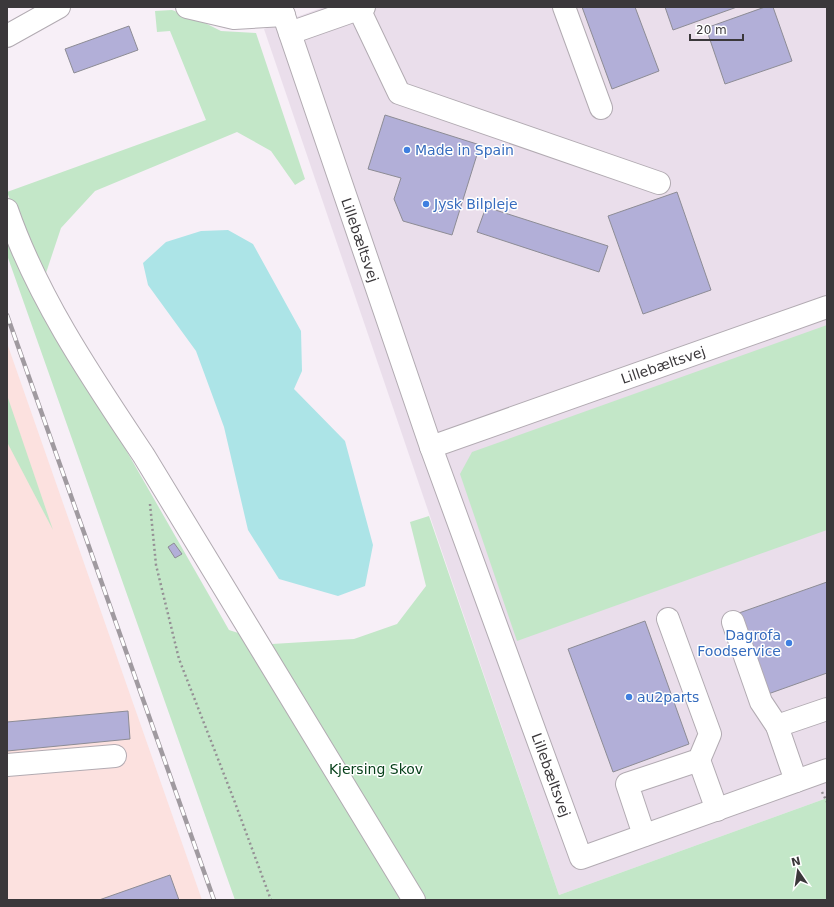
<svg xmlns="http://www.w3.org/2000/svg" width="834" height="907" font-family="'DejaVu Sans',sans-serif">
  <rect width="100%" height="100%" fill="#f7eff7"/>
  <polygon fill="#fce1df" points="7,343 202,900 7,900"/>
  <polygon fill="#eadeeb" points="324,7 827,7 827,798 559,895 264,29"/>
  <g fill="#c3e7c8">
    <polygon points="172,10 199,20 221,31 256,33 305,179 295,185 271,151 237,132 95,191 61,228 45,276 36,263 7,192 206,120 170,31 157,32 155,11"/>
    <polygon points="7,242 229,630 272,644 354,639 397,624 426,586 410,522 429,516 559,895 827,798 827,900 235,900 7,255"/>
    <polygon points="827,325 827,530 517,641 460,474 472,452"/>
    <polygon points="7,395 53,530 7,442"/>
  </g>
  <polygon fill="#ace4e7" points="228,230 253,244 301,331 302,371 294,389 345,441 373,545 365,586 338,596 279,579 248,530 224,427 196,351 148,285 143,263 166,242 201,231"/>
  <g fill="#b2afd8" stroke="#8d8c95">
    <polygon points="582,7 635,7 659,71 612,89"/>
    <polygon points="665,7 737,7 673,30"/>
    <polygon points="765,7 773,7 792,61 725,84 706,28"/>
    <polygon points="129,26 138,50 74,73 65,49"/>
    <polygon points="385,115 480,145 452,235 403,221 394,199 401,178 368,169"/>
    <polygon points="677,192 711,290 643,314 608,216"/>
    <polygon points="486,207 608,246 599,272 477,232"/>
    <polygon points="174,543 182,554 175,558 168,547"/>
    <polygon points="827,582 827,673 768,694 739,613"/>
    <polygon points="645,621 689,744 613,772 568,649"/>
    <polygon points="128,711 130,739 7,751 7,722"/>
    <polygon points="170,875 179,900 99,900"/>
  </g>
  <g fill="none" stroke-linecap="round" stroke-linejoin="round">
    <g stroke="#b2abb2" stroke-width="24">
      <g id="minor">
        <polyline points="187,7 234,18 284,15"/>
        <polyline points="281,7 431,447 581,858 827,770"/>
        <polyline points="564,7 601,108"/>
        <polyline points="359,9 399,93 659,183"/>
        <polyline points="290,33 364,7"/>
        <polyline points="7,36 59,7"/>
        <path d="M7,210C38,299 92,378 144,456L414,900"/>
        <polyline points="431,447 827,307"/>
        <polyline points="733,622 761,702 777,726 796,781"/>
        <polyline points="777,726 827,709"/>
        <polyline points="699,760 717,810"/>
        <polyline points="7,765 115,756"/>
        <polyline points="644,835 627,784 699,760 710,734 668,619"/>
      </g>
    </g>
    <g stroke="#959095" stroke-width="2.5" stroke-dasharray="2 3" stroke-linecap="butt">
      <polyline points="150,504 156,565 179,659 234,800 271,900"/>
      <polyline points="822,792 827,802"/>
    </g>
    <use href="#minor" stroke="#fff" stroke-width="22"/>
    <g stroke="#a09aa0" stroke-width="4.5">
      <polyline id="rail" points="7,315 214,900"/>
    </g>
    <use href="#rail" stroke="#fff" stroke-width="3" stroke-dasharray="9" stroke-linecap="butt"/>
  </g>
  <g fill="#3f7fe0" stroke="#fff" stroke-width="1.5">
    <circle cx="407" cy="150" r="4"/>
    <circle cx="426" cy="204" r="4"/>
    <circle cx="789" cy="643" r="4"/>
    <circle cx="629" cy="697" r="4"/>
  </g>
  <g text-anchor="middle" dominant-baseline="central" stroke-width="3" stroke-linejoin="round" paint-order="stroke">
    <g font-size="14" fill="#366cbe" stroke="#fff" text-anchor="start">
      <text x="415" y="150">Made in Spain</text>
      <text x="434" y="204">Jysk Bilpleje</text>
      <text x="781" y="635" text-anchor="end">Dagrofa<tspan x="781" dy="16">Foodservice</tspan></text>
      <text x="637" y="697">au2parts</text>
    </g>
    <g font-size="14" fill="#3b383b" stroke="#fff">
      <text transform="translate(360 240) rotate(71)">Lillebæltsvej</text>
      <text transform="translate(663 365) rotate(-19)">Lillebæltsvej</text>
      <text transform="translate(551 775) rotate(70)">Lillebæltsvej</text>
    </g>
    <g font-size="14" fill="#07411a" stroke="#fff">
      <text x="376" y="769">Kjersing Skov</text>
    </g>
  </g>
  <rect width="834" height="907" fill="none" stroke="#3b383b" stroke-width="16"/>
  <g transform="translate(798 871) rotate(347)" stroke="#ffffff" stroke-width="3" paint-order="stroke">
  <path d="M0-3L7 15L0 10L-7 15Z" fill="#3b383b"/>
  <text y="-6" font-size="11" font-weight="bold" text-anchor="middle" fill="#3b383b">N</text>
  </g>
  <path d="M690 34v6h53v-6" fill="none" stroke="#3b383b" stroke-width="2"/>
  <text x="696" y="34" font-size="12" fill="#3b383b" stroke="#ffffff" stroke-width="3" paint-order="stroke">20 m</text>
</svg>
